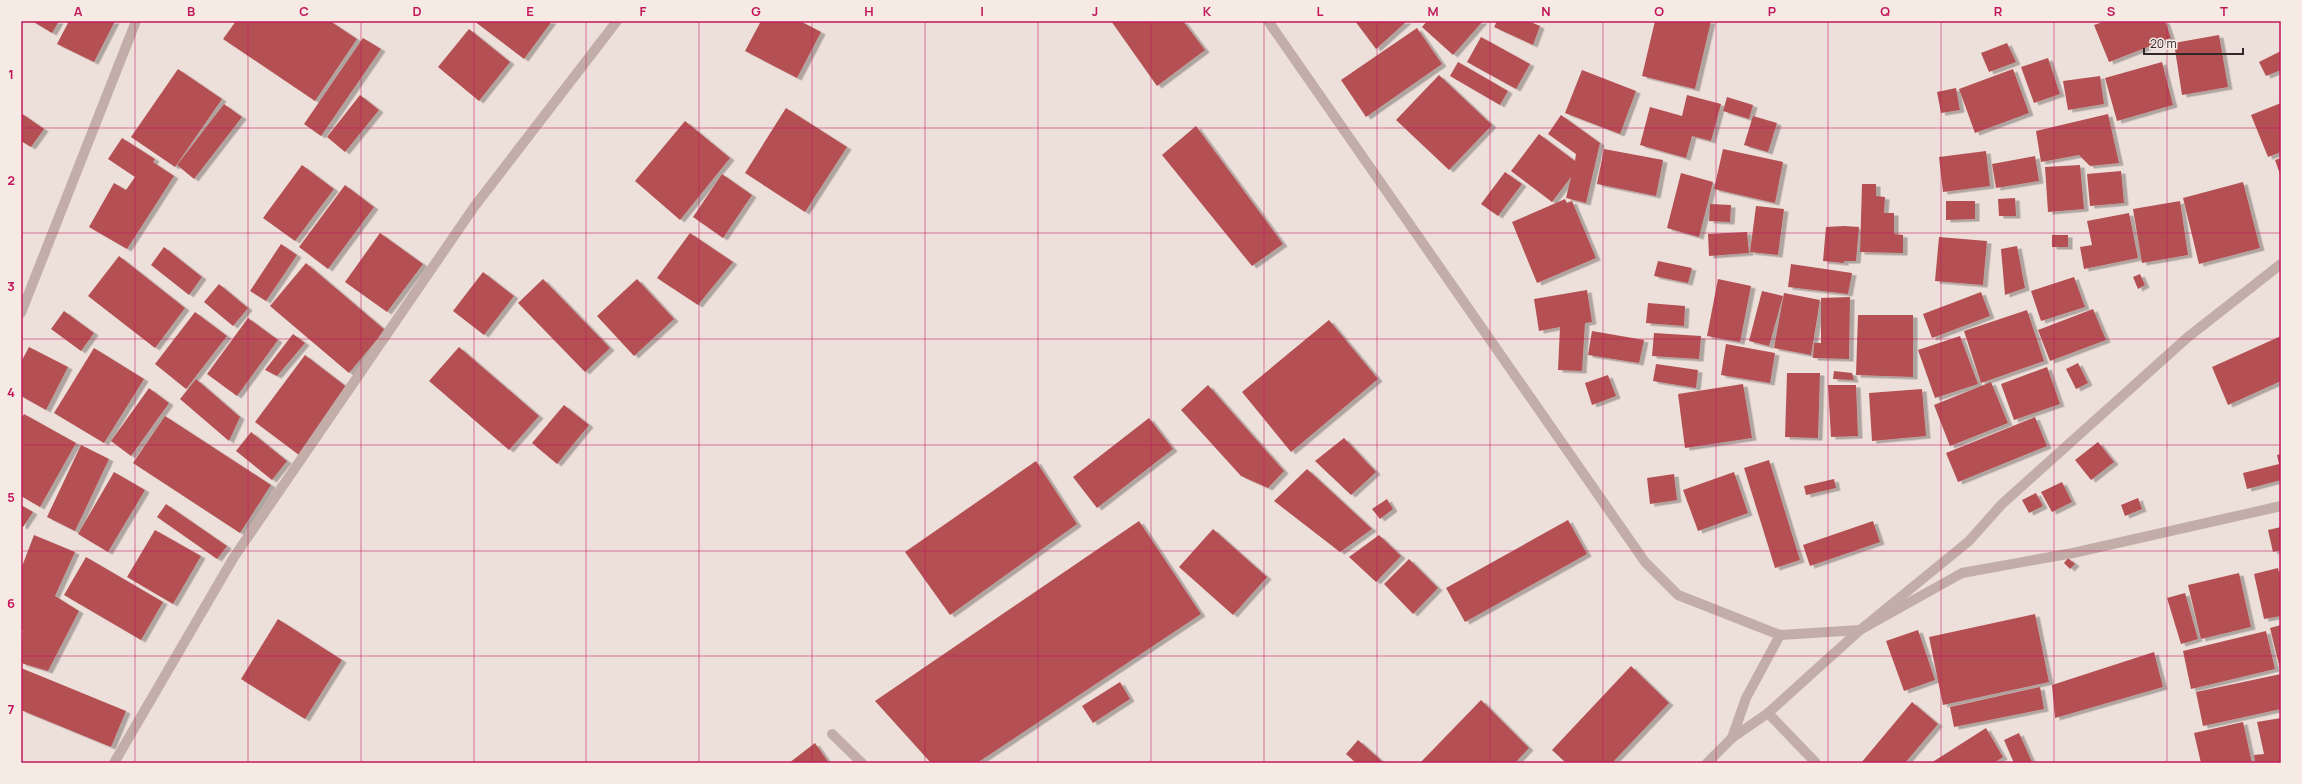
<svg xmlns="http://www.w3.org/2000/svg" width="2302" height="784" font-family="Manrope,sans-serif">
  <defs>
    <filter id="shadow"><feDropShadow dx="4.5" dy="2.5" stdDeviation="0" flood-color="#0004"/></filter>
  </defs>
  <rect width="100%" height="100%" fill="#eddfda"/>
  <g fill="#b45052" filter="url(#shadow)">
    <polygon points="32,21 59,21 52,33"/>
    <polygon points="69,21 115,21 94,62 57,44"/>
    <polygon points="236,21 330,21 357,39 315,101 223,39"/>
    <polygon points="474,21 552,21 524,59"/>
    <polygon points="761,21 800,21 821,32 797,78 745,51"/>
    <polygon points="1111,21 1183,21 1205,50 1157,86"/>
    <polygon points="1355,21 1407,21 1376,49"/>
    <polygon points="1427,21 1483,21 1453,55 1422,27"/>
    <polygon points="1497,21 1528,21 1540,26 1533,45 1494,27"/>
    <polygon points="1655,21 1711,21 1695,89 1642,76"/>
    <polygon points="2106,21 2165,21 2171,38 2109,62 2094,25"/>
    <polygon points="1417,28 1442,64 1366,117 1341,80"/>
    <polygon points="469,29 510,62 479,101 438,67"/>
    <polygon points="2219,35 2228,87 2182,95 2174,43"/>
    <polygon points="1481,37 1530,64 1516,89 1467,62"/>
    <polygon points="363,38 381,49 321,136 304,124"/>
    <polygon points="2007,43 2016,62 1989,72 1981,53"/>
    <polygon points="2281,51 2281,70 2266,76 2259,62"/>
    <polygon points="2048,58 2060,94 2034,103 2021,67"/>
    <polygon points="1458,62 1508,91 1500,105 1450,76"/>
    <polygon points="2162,62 2173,105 2117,121 2105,78"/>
    <polygon points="178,69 222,99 175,167 131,137"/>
    <polygon points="2013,69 2029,113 1975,133 1959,89"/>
    <polygon points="1582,70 1636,91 1620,134 1565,113"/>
    <polygon points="1439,75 1492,125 1449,170 1396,120"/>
    <polygon points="2100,76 2104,104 2068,110 2063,81"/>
    <polygon points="1956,88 1960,110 1941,113 1937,92"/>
    <polygon points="360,95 379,110 345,152 327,137"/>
    <polygon points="1687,95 1721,104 1711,141 1692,136 1686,158 1640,145 1650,107 1682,116"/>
    <polygon points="1727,97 1753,105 1749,119 1723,111"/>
    <polygon points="2281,103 2281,152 2268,157 2251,115"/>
    <polygon points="224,104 242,117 194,179 177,165"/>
    <polygon points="786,108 847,147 805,212 745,173"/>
    <polygon points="21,113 44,129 31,147 21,141"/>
    <polygon points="2108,114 2119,163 2090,166 2079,155 2041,162 2036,131"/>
    <polygon points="1561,115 1600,143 1586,203 1566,198 1571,177 1552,202 1511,171 1539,134 1575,161 1576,154 1548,134"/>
    <polygon points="1753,116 1777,123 1768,152 1744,145"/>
    <polygon points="685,121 730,158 680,220 635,181"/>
    <polygon points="1196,126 1283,244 1252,266 1162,155"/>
    <polygon points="122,138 155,159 153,162 174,176 127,249 89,227 114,183 126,190 135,177 108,159"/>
    <polygon points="1604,149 1663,160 1656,196 1597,184"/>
    <polygon points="1723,149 1783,162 1775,203 1714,189"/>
    <polygon points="1986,151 1990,186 1943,192 1939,157"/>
    <polygon points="2035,156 2039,181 1996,188 1992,164"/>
    <polygon points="2281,158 2281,177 2275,160"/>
    <polygon points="302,165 334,189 295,241 263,218"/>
    <polygon points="2080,165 2084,209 2048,212 2045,167"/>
    <polygon points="2121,171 2124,203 2090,206 2087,174"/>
    <polygon points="1505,172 1522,184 1498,216 1481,204"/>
    <polygon points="1681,173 1713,182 1699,237 1667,228"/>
    <polygon points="722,174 752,195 723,238 693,217"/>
    <polygon points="2243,182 2260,248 2199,264 2183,198"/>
    <polygon points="1862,184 1876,184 1876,196 1885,197 1884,213 1894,213 1894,234 1903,235 1903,253 1860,252"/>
    <polygon points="345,185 374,207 328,269 299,247"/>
    <polygon points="2015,198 2016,216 1999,216 1998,199"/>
    <polygon points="1565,199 1567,203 1572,201 1596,258 1537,283 1512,222"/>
    <polygon points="1946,201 1975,201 1975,219 1946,220"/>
    <polygon points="2180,201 2188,255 2142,263 2133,209"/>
    <polygon points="1710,204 1731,205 1730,222 1709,221"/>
    <polygon points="1756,206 1784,209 1778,255 1750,252"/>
    <polygon points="2129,213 2138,258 2084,269 2080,247 2092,245 2087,221"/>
    <polygon points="1844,226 1859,227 1856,261 1844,261 1844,263 1823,261 1826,227"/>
    <polygon points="1747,232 1749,253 1709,256 1708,234"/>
    <polygon points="380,233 423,264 387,312 345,282"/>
    <polygon points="690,233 733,262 698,305 657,278"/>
    <rect x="2052" y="235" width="16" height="12"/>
    <polygon points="1939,237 1987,241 1983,285 1935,281"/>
    <polygon points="281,244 297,255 266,301 250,291"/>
    <polygon points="2017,246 2025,288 2005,295 2001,249"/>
    <polygon points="164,247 202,277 189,295 151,265"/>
    <polygon points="119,256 185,308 155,348 88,296"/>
    <polygon points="1658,261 1692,268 1688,283 1654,276"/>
    <polygon points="306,263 385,330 349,373 270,306"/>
    <polygon points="1791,264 1852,273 1848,294 1788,287"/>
    <polygon points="483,272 514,296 484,335 453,311"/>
    <polygon points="2140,274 2145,285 2138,289 2133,277"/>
    <polygon points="2074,277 2085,307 2041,321 2031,291"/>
    <polygon points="543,279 610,348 585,372 518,303"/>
    <polygon points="637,279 674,319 634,356 597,316"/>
    <polygon points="1718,279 1751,286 1740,342 1707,336"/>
    <polygon points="219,284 248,308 233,326 204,302"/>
    <polygon points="1587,290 1592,322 1585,323 1582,371 1558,370 1560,327 1539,331 1534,299"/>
    <polygon points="1762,291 1783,296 1769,346 1749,341"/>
    <polygon points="1981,292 1990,316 1932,338 1923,314"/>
    <polygon points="1784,293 1820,300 1811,355 1774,348"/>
    <polygon points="1850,297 1849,359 1813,358 1814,343 1821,343 1821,298"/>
    <polygon points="1648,303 1685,306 1684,326 1646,323"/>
    <polygon points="2093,309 2106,340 2050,361 2038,330"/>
    <polygon points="2027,310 2044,361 1981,383 1964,331"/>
    <polygon points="64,311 94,333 81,351 51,329"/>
    <polygon points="195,312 227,336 186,389 155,364"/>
    <polygon points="1858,315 1913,315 1913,377 1856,375"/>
    <polygon points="248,318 278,340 237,396 207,374"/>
    <polygon points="1329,320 1378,379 1291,452 1242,392"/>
    <polygon points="1592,331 1644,340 1639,363 1588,355"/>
    <polygon points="1654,333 1701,336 1699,359 1652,356"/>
    <polygon points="293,334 305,343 277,376 265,370"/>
    <polygon points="1960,336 1978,384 1935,398 1918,350"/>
    <polygon points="2281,336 2281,381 2228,405 2212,367"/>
    <polygon points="1726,344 1775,353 1770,383 1721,375"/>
    <polygon points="29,347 68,367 46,410 21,396 21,362"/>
    <polygon points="459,347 539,416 509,450 429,381"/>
    <polygon points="94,348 144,379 104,443 54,413"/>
    <polygon points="305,355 348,388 299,455 255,422"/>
    <polygon points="2078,363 2088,383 2076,389 2066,369"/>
    <polygon points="1656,364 1698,370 1696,388 1653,381"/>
    <polygon points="2047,367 2060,404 2014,420 2001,384"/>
    <polygon points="1834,371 1852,373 1854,380 1833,379"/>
    <polygon points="1787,373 1820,373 1818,438 1785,437"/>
    <polygon points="1608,375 1616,396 1592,405 1585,383"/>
    <polygon points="196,379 240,417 229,441 180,399"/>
    <polygon points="1991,382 2008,423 1950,446 1934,405"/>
    <polygon points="1743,384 1752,438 1685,448 1678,394"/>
    <polygon points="1208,385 1284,471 1268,488 1241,476 1181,410"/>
    <polygon points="1828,385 1856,385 1858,436 1831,437"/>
    <polygon points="149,388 169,403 131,456 111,441"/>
    <polygon points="1922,389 1926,436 1872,441 1869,393"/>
    <polygon points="564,405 589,425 557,464 532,443"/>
    <polygon points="24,414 76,443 40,507 21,496 21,419"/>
    <polygon points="165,416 271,485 240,533 133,463"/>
    <polygon points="2035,417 2047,446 1958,482 1946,453"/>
    <polygon points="1149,418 1173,449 1097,508 1073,477"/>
    <polygon points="251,432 287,461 272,480 236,451"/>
    <polygon points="1344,438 1376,472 1351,495 1315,461"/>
    <polygon points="2098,442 2114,462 2091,480 2075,460"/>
    <polygon points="81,445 109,459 75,531 47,517"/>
    <polygon points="2281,454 2281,480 2247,489 2243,473 2279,464 2277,455"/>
    <polygon points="1769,460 1800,560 1775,568 1744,468"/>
    <polygon points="1036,461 1077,524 950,615 905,552"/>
    <polygon points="1307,469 1372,529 1340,552 1274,501"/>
    <polygon points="114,472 145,490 108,552 78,534"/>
    <polygon points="1734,472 1748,513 1698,531 1683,490"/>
    <polygon points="1674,474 1677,500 1650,504 1647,478"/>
    <polygon points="1834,479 1836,488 1806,495 1804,486"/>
    <polygon points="2062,482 2072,502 2052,512 2041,492"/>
    <polygon points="2036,493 2043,506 2029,513 2022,500"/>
    <polygon points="2138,498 2142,509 2125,516 2121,505"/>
    <polygon points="1387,499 1393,509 1380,519 1372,509"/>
    <polygon points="166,504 227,546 217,559 157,517"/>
    <polygon points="21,505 33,512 23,527 21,526"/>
    <polygon points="1568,520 1587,554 1465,622 1446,588"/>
    <polygon points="1139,521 1201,614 977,763 931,763 875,701"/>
    <polygon points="1873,521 1880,542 1810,566 1803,545"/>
    <polygon points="2281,527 2281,550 2273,552 2268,530"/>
    <polygon points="1213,529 1267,577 1233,615 1179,567"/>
    <polygon points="155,530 201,556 173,604 127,577"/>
    <polygon points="34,535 75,552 55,596 79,611 48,671 21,663 23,630 21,629 21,569"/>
    <polygon points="1379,535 1401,556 1376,582 1349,557"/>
    <polygon points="86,557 163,602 141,640 64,595"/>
    <polygon points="2068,558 2075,564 2070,569 2064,563"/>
    <polygon points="1409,559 1438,588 1413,614 1384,584"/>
    <polygon points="2278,568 2281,581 2281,616 2264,619 2254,574"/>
    <polygon points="2239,573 2251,627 2201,639 2188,585"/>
    <polygon points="2185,593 2198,639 2181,644 2167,598"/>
    <polygon points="2035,614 2049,682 1943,705 1929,637"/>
    <polygon points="278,619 342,660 305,719 241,679"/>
    <polygon points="2281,625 2281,669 2280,669 2270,628"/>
    <polygon points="1918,630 1935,680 1904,691 1886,641"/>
    <polygon points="2266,631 2275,669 2191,689 2183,651"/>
    <polygon points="2154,652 2163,687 2055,718 2052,685"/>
    <polygon points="1631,666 1669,703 1612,763 1566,763 1552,750"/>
    <polygon points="21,668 126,711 111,747 21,710"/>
    <polygon points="2281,674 2281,709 2203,726 2196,692"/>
    <polygon points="1120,682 1130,699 1093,723 1082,706"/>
    <polygon points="2040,687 2044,709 1954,727 1950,707"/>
    <polygon points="1481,700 1529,748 1515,763 1420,763"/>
    <polygon points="1912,702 1938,724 1905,763 1861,763"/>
    <polygon points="2281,718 2281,763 2255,763 2254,755 2264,754 2257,722"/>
    <polygon points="2243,722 2252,763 2201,763 2194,733"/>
    <polygon points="1986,728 2003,757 1994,763 1931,763"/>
    <polygon points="2019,733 2032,762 2029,763 2014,763 2004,740"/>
    <polygon points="1358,740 1384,763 1356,763 1346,754"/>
    <polygon points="815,743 829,763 789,763"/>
  </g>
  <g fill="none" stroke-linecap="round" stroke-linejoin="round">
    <polyline stroke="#c3ada8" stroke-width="10" points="832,734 862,763"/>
    <g stroke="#c3ada8" stroke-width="10">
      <polyline points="21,313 136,21"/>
      <polyline points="1768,713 1816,763"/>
      <polyline points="1732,738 1746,698 1780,635"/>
      <polyline points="1707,763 1732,738 1768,713 1860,630 1969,541 2002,504 2188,337 2281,264"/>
    </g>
    <g stroke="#c3ada8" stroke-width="10">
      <polyline points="1268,21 1645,562 1678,595 1780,635 1860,630 1962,573 2073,553 2281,506"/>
      <polyline points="114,763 234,557 474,207 617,21"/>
    </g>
  </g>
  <path fill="none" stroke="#c2185b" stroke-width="1" stroke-opacity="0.55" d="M135,21V763M248,21V763M361,21V763M474,21V763M586,21V763M699,21V763M812,21V763M925,21V763M1038,21V763M1151,21V763M1264,21V763M1377,21V763M1490,21V763M1603,21V763M1716,21V763M1828,21V763M1941,21V763M2054,21V763M2167,21V763M21,128H2281M21,233H2281M21,339H2281M21,445H2281M21,551H2281M21,656H2281"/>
  <rect width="2302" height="784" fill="none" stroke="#f6eae5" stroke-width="44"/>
  <path d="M2144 48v6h99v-6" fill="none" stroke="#312727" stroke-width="2"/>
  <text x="2150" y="48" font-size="12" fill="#312727" stroke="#f6eae5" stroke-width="3" paint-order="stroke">20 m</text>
  <rect x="22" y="22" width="2258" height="740" fill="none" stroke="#c2185b" stroke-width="1.5"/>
  <g font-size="13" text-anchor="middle" font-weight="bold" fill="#c2185b">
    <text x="78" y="16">A</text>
    <text x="191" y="16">B</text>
    <text x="304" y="16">C</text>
    <text x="417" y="16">D</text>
    <text x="530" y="16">E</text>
    <text x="643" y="16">F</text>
    <text x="756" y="16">G</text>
    <text x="869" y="16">H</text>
    <text x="982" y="16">I</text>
    <text x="1095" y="16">J</text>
    <text x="1207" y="16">K</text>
    <text x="1320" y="16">L</text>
    <text x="1433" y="16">M</text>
    <text x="1546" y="16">N</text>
    <text x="1659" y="16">O</text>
    <text x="1772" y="16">P</text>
    <text x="1885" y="16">Q</text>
    <text x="1998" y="16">R</text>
    <text x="2111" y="16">S</text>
    <text x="2224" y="16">T</text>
    <text x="11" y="79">1</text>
    <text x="11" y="185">2</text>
    <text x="11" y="291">3</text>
    <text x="11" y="397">4</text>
    <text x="11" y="502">5</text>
    <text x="11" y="608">6</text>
    <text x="11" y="714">7</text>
  </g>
</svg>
